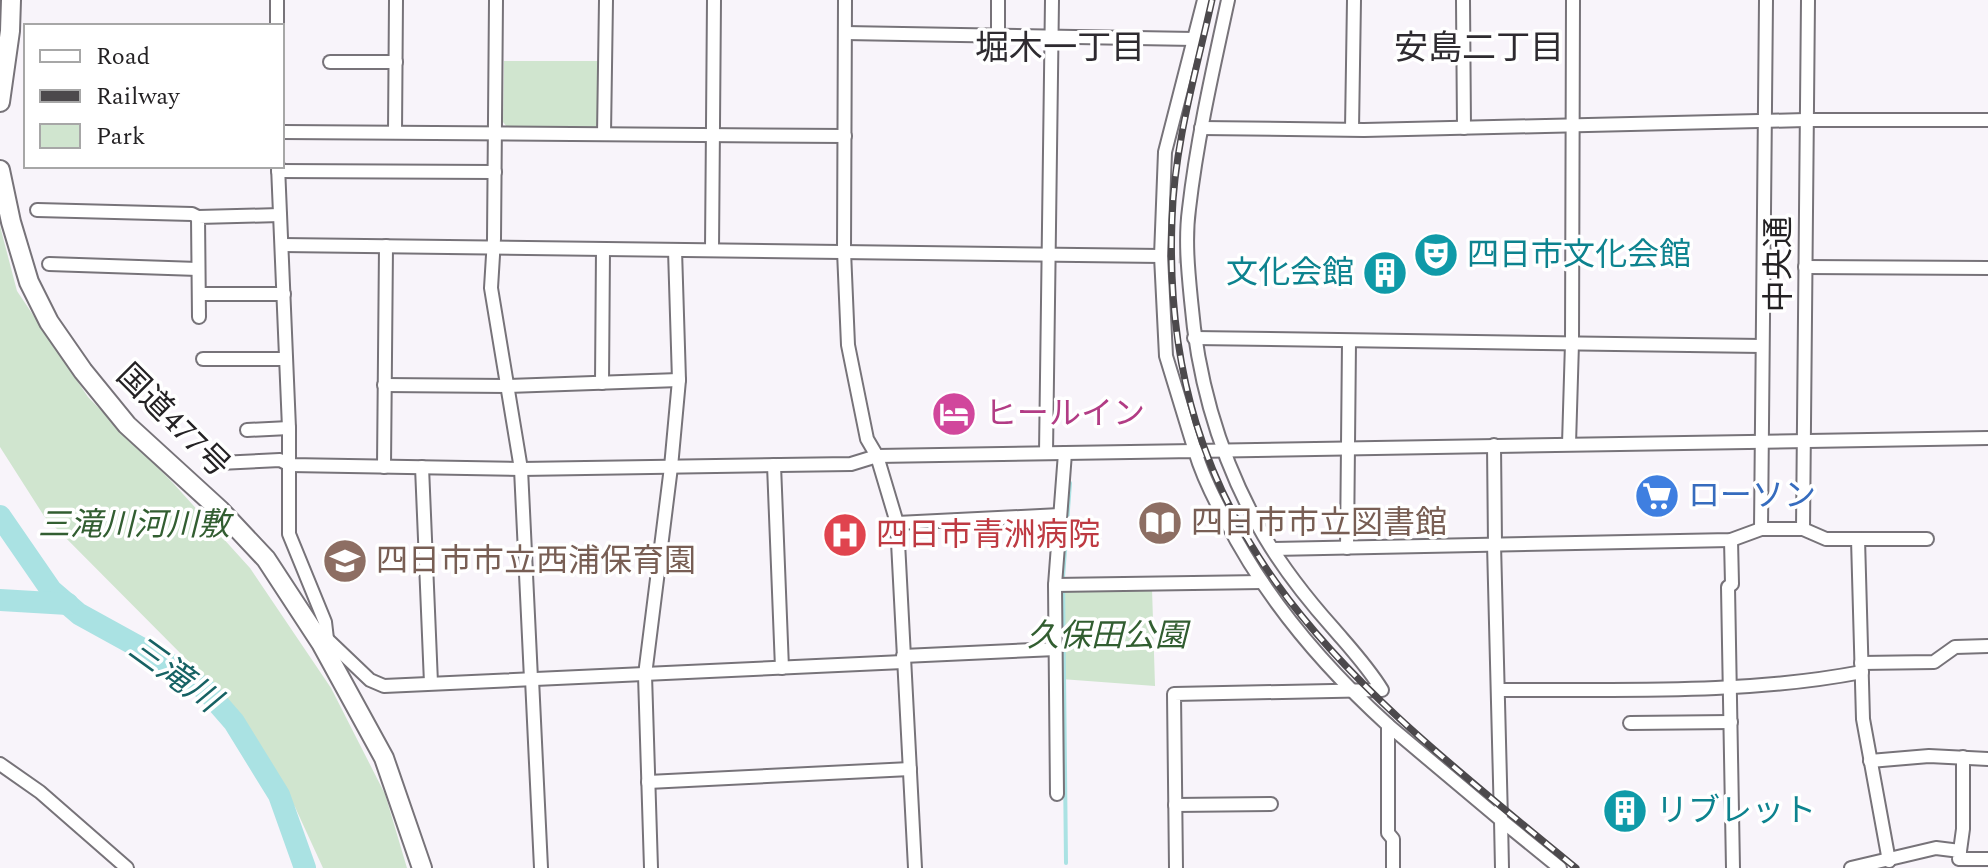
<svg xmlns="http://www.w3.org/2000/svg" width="1988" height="868" font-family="Spectral,'Noto Sans JP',serif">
  <rect width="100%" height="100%" fill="#f8f4fa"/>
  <g fill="#d0e5cf">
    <polygon points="504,61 599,61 598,124 594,129 507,127 503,122"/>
    <polygon points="0,226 17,291 88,397 173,483 250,568 331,688 385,794 407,868 323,868 295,807 198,671 44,516 0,447"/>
    <polygon points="1066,588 1152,588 1155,686 1061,679 1060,591"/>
  </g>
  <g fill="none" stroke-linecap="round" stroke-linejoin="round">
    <polyline stroke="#aae2e3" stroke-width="4" points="1066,863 1063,577 1070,483"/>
    <g stroke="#aae2e3" stroke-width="22">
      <polyline points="0,516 51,590 79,614 168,663 207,691 234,722 279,795 305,868"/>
      <polyline points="0,600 68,604"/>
    </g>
    <polyline stroke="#cecacf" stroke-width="12" stroke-dasharray="12 6" stroke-linecap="butt" points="1161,256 1187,258"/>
    <g stroke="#777379" stroke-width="16">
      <g id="minor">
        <polyline points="277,0 277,26"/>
        <polyline points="496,0 494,239 491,288 521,469 531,679"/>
        <polyline points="845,0 844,251 848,345 867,439 877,456 897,523 915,868"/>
        <polyline points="1204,0 1165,152 1161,256 1166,356 1195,451 1988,438"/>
        <polyline points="1463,0 1464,128"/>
        <polyline points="845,33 1195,39"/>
        <polyline points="998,36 998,0"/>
        <polyline points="330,62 396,62"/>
        <polyline points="1201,128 1364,130 1806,120 1988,120"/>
        <polyline points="1352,129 1354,0"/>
        <polyline points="282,132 845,136"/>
        <polyline points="395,132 396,0"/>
        <polyline points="604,134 606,0"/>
        <polyline points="278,166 289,428 289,534 325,622 327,639 321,643"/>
        <polyline points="278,171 495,172"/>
        <polyline points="37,210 192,214 198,217"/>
        <polyline points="282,245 1161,256"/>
        <polyline points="712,249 714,0"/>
        <polyline points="49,264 198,269"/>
        <polyline points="1805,267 1988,268"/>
        <polyline points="199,294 284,294"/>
        <polyline points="199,317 198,217 280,215"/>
        <polyline points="1194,338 1762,346"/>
        <polyline points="203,359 286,359"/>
        <polyline points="602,383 603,249"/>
        <polyline points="384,385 507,386 679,380"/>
        <polyline points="247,430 289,428"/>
        <polyline points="1569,444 1572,343 1573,0"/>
        <polyline points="1494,445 1495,544"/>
        <polyline points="1046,453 1052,0"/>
        <path d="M219,463L280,460L290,465L521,469L851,464L877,456L1195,451C1202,475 1213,497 1225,519C1265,598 1322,665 1388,725"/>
        <polyline points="774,465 782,668"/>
        <polyline points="384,467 386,246"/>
        <polyline points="422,467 431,683"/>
        <polyline points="897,523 1060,515"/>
        <polyline points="1761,529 1766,0"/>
        <polyline points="1803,529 1808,0"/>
        <polyline points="1858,539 1927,539"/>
        <polyline points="1731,540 1732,584 1728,587 1733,868"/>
        <polyline points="1494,544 1501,820 1560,868"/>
        <polyline points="1347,548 1349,342"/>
        <polyline points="1273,549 1731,540 1761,529 1803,529 1826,539 1858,539 1863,719 1889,861"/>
        <polyline points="1055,585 1262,582"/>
        <polyline points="327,639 370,680 384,686 903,662"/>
        <polyline points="903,656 1056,649"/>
        <polyline points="1861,663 1934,662 1955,647 1988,646"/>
        <polyline points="532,679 541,868"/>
        <path d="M1498,690C1619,689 1742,695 1862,672"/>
        <polyline points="1630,723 1731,722"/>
        <polyline points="1870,761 1929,756 1988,759"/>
        <polyline points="0,764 40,792 127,868"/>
        <polyline points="648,782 910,769"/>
        <polyline points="1057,794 1055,585 1065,453"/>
        <polyline points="1175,805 1271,804"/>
        <polyline points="1960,851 1963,829 1963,757"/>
        <polyline points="651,868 645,675 671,467 679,380 675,250"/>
        <path d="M1176,868L1174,694L1382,690C1368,667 1351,649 1333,628C1308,600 1283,568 1264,536C1221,462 1198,384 1191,300C1188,270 1185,239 1189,209C1197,139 1213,69 1228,0"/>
        <polyline points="1393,868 1393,839 1388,833 1388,725 1501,820 1502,868"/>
        <polyline points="1851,868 1936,848 1960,851 1959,859 1988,859"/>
      </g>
    </g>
    <g stroke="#777379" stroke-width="22">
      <g id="highway">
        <polyline points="0,102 10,31 11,0"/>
        <polyline points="0,170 11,222 29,282 49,322 83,371 127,425 220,510 266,559 321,643 384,758 422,868"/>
      </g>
    </g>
    <use href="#minor" stroke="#fff" stroke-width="12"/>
    <use href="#highway" stroke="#fff" stroke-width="18"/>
    <g stroke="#4c494c" stroke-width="7">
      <path id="rail" d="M1212,0C1196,72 1174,146 1172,220C1160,541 1352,684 1576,868"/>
    </g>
    <use href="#rail" stroke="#fff" stroke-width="4" stroke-dasharray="12" stroke-linecap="butt"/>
  </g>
  <defs>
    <g id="theatre-disc" transform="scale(2.3)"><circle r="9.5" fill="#0f9aa8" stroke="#fff"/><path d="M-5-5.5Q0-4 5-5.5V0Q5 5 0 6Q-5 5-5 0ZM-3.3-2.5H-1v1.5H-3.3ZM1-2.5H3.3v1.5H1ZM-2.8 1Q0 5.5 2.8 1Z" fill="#fff"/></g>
    <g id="building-disc" transform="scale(2.3)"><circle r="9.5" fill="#0f9aa8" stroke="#fff"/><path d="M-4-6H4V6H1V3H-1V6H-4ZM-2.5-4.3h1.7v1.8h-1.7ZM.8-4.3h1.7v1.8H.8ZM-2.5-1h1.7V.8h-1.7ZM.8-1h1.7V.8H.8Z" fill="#fff"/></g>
    <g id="hotel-disc" transform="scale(2.3)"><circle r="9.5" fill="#d1479c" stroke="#fff"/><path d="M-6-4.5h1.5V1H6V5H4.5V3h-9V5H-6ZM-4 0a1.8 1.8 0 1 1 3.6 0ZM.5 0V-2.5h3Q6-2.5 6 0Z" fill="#fff"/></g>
    <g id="supermarket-disc" transform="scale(2.3)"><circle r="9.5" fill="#3f7fe0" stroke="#fff"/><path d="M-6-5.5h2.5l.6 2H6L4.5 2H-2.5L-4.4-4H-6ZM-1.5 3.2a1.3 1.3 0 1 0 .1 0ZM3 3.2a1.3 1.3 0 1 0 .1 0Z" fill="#fff"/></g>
    <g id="library-disc" transform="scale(2.3)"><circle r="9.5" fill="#8d6e63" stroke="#fff"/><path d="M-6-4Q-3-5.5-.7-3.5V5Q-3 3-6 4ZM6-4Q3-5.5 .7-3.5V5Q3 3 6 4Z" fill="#fff"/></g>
    <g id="hospital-disc" transform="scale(2.3)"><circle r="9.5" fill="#e0444e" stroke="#fff"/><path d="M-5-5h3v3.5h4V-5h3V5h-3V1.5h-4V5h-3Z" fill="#fff"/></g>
    <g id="school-disc" transform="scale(2.3)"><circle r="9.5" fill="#8d6e63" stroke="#fff"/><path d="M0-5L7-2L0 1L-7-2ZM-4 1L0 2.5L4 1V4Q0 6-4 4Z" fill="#fff"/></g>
  </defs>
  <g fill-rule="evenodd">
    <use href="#theatre-disc" x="1436" y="255"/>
    <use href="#building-disc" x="1385" y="273"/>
    <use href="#hotel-disc" x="954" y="414"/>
    <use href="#supermarket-disc" x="1657" y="496"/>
    <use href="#library-disc" x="1160" y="523"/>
    <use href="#hospital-disc" x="845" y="535"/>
    <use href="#school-disc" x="345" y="561"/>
    <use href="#building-disc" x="1625" y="811"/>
  </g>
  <g text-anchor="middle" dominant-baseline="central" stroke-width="7" stroke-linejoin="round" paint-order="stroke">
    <g font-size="32" fill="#0d838f" stroke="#fff" text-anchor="start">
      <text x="1467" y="255">四日市文化会館</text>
      <text x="1354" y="273" text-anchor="end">文化会館</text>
      <text x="1656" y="811">リブレット</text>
    </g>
    <g font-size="32" fill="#242224" stroke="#fff">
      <text transform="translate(1779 264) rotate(-90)">中央通</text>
      <text transform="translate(173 421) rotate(45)">国道477号</text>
    </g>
    <g font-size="32" fill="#b23c85" stroke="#fff" text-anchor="start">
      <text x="985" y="414">ヒールイン</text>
    </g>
    <g font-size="32" fill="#366cbe" stroke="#fff" text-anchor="start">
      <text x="1688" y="496">ローソン</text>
    </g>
    <g font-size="32" fill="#785e54" stroke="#fff" text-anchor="start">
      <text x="1191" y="523">四日市市立図書館</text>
      <text x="376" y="561">四日市市立西浦保育園</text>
    </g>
    <g font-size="32" font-style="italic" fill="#325e31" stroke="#fff">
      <text x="134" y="525">三滝川河川敷</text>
      <text x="1107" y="636">久保田公園</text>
    </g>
    <g font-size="32" fill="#be3a42" stroke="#fff" text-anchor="start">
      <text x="876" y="535">四日市青洲病院</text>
    </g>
    <g font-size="34" fill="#2e2b30" stroke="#fff">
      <text x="1060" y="49">堀木一丁目</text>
      <text x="1479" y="49">安島二丁目</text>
    </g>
    <g font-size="34" font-style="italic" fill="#176264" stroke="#fff">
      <text transform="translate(174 675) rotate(36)">三滝川</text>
    </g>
  </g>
  <rect x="24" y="24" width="260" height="144" fill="#ffffff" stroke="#a7a7a7" stroke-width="2"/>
  <rect x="40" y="50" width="40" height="12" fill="#ffffff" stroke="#a7a7a7" stroke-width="2"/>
  <text x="96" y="64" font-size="24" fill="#242224">Road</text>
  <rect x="40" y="90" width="40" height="12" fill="#4c494c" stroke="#a7a7a7" stroke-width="2"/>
  <text x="96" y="104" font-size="24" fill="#242224">Railway</text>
  <rect x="40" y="124" width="40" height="24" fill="#d0e5cf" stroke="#a7a7a7" stroke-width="2"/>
  <text x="96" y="144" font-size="24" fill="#242224">Park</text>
</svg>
